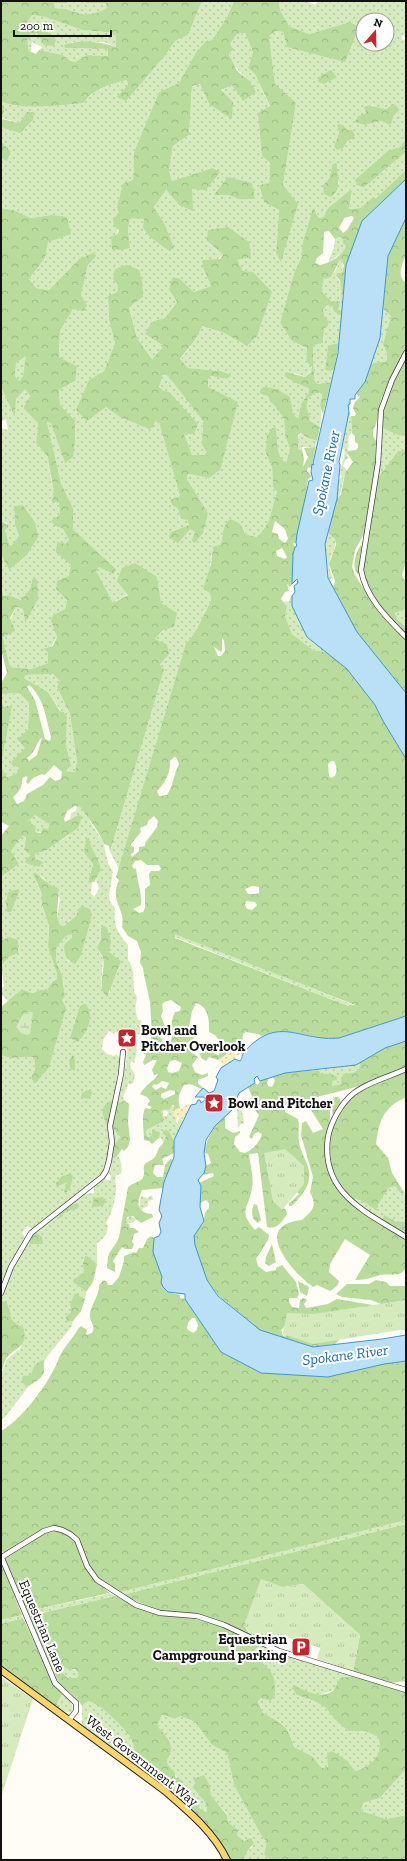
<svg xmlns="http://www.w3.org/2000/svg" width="407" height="1861" font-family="'Zilla Slab',serif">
  <defs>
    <pattern id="grass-dots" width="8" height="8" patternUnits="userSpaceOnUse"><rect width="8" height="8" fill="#d5ebbd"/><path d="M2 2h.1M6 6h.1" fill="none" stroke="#b6c8a1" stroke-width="1.8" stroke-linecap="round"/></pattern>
    <pattern id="forest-crowns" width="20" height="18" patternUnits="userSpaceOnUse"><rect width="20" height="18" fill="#b9dc9c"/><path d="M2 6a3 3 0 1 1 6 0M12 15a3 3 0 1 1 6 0" fill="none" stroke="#9ebc85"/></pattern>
    <pattern id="wetland-marsh" width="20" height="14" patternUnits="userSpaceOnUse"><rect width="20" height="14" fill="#d5ebbd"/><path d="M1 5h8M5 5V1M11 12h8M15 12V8" fill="none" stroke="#b6c8a1"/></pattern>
    <pattern id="sand-dots" width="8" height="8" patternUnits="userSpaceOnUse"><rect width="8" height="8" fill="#fbeec1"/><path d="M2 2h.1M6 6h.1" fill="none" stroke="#d6cba5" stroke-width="1.8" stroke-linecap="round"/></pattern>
    <pattern id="park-tufts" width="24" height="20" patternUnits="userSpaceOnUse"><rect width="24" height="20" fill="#d5ebbd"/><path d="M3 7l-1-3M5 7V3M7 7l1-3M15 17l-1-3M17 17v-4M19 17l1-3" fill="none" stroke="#b6c8a1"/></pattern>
  </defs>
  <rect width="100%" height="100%" fill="#fffdf5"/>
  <g fill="url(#grass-dots)" fill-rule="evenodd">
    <path d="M66,1L107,3V9C100,12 91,16 83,16C73,15 65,8 55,8L54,3H64Z"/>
    <path d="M202,1H234L227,17L212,40L206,41L196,52L179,83L159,92L134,152L133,180L119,213L117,235L130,248L128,229L130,218H145L165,225L154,207L166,190L179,205L192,189L212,168L172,181L169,171L173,146L189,135L192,86L200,84L209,104C223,87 228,85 249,80C239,72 226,59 230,45C231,41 235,37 237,34L245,33L253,52L248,68L255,74L270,107L262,156L270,163L269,183L259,185L264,202L279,210L276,253L281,261L283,185L296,103L275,85L269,36L276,31L283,32L287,47L350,22L309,34L289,26L280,10L279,1H307L315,5L318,1H406V36L402,35V39L406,41V117L404,135L406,141L401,147L389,150L380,174L406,152V170L376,198L373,197L360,208L349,209L352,192L350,190C346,193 343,196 339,199C331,207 328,204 324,217L319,218L316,212L302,246V256L294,273L280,323L292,341L307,348L306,362L312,365L311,371L305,377L294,373L289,380C297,381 303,385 309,389V392L301,404L298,419L268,396L270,402L275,406L284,419L285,435L290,449L286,463C275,457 278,439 276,427L272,428L266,454L272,467L273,487L277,492C270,511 273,523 257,537L245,534L243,527L230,520C221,528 224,533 221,544L213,547C210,564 207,584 211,601C203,615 197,633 186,643L119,869L110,852L164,670L160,664L154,640L163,630L157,577L113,603L95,571L99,567L116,569L73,529V508L61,483L47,422H51L65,463L75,430V420L60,405L59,390L75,381L59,357L60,331L73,309L87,305L81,295L88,265L79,259L49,290L36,288L29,279L45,258L51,215L31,218L13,210L1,208V158L7,160L11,153L1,141V127L20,132L27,112L19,123L2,118L5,106H1V102C28,110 56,106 84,103C93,89 112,84 127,80L128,85L167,53L175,41L188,35ZM363,20H387V44H363ZM372,105C380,109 387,109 394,115L391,123L381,121L365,125L358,116L365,115ZM337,126L344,127L353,139L348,141L343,148L334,146L339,133ZM337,164L336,175L339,184L323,185L331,175L332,165ZM207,242L237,260L243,271L247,346L224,333L201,326L195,340L180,360L188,368L221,371L232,375L227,379L211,376L208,379L209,478L188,474L187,479L208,513L195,532L191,529L171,532L189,525L188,520L181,519L178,509L172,505L171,500L180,496L159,421L118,416L106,407L89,380L104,371L115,343L109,320L108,297L117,292L118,284L129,306L137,338L152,359L164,346L145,334L151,322L165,319L177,302L169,290L179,278L194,292L211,286L204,270L223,255Z"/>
    <polygon points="32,15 45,17 82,30 115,33 116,47 105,42 72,42 65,48 108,49 108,56 87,55 75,62 70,61 63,55 39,50 42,47 32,42 31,51 29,51 27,39 31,40 30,34 37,32 54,46 26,23"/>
    <polygon points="339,237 343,239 346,246 344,251 328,263 334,247 335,239"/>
    <path d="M340,260L342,261C344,269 342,272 337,278C344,285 343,301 342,311C338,309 325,297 322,292L324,278L335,272Z"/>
    <path d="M327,305L332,306L334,312L342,316L339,343L328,345L325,370L334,371L331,382L318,384L315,382C314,371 312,355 314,345L324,340L323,333L325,318L323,310Z"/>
    <polygon points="383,309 391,316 383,344 387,355 387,360 384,362 378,362 371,364 380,338"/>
    <polygon points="26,356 27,358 23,376 19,381 15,376 16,363"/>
    <polygon points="163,375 168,376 203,421 202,445 208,455 192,455 164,391 159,387"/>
    <path d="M1,387L15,416L16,399L25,388L30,396L23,408L38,423L36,443L48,457C48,477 58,495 61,514L56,516L55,526L63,529L69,540C63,551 74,563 70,575C68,580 60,585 56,589L67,599L65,609L53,615L57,637L48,652V663L31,669L10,667L3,637L16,607L23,609L25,622L33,577L30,589L21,600L9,595L4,596L1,593V555L9,570L26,556L35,522L23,505L14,506L15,525L19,536L10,548L5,530L7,523L2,521L1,462L2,460L1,459V428L8,430L6,419L1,422Z"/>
    <path d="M317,392L322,395C319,407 323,415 320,427L309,420L306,409L308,398Z"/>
    <path d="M349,412C351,415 353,428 353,431C352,433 350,434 349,436C348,440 349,445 348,449L349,451L347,455L349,458L345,460L343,466L347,470C341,479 344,490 337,499L339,479L342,478L341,475H339C340,467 346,457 344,449H342Z"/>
    <polygon points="382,428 400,436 406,435 406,449 398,451 377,479"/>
    <path d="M301,433L306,437L317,441L316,447H302V450H298C297,444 296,438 301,433Z"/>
    <path d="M328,533L335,539C337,555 323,557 333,578L329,580L325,544Z"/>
    <polygon points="291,596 292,596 292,606 307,637 326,652 313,650 292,634 285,616 287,607 282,602 289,601"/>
    <polygon points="406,609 406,627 398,620 395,613"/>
    <polygon points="53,674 61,681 57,687 70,714 77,762 76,772 66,771 71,765 66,745 67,717 64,712 61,711 48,692 24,678 26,675"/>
    <path d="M19,693L29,703C28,713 29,739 25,748C22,755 13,757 11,765L19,768L16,774L7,777L1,766L11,705L1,707V694Z"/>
    <path d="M75,806L80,807L88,815L90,822L103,841L108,863L113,872L109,895L110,902L115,908C113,924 118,934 128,945V960C135,968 133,980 134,990C134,993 137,995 137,999C135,1006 135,1012 138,1020H141L142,1027L139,1035L136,1032L134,1034C138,1043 137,1054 134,1063L131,1061L130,1066L135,1075L133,1083L130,1085L129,1083L123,1097L125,1101L117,1102C121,1090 131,1052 125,1040C123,1036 120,1034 116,1032L114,1034L109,1031L103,1040L102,1049L107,1054L114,1056L116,1054L120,1058L109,1126L111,1143L106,1169L99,1177L32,1229L27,1226L22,1233L25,1237L1,1283V1055L10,1058L34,1057L35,1069L31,1078L35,1084L62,1000L65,997L62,975L56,961V949L63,939L71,933L72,937L64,945L69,962L79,908L76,916L64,926L60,925L57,920L60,898L43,878L36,874L37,884L42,895V906L49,926L48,947L57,974V979L52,982L47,990H40L33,993L22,991L17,993L8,1001L1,994V989L4,986L1,966L10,956L8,937L1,941V877L19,864L11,851L22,836L26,837L24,850L30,855L25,861L27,864L39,867L35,859V854L47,850L69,835L78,815L70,819L71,813L76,811L77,807ZM89,838L91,848L101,870L96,879L99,889L94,897L91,893L92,882H88L93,864ZM101,940L109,946V952L118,969L110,987V993L101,986L103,959L97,947Z"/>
    <polygon points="35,815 49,824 48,830 37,833 27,821"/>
    <polygon points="175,933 356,1006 348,1006 175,937"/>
    <polygon points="360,1062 359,1069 341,1084 332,1086 333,1081 331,1074 321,1074 319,1070 356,1065"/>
    <polygon points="251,1097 255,1103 252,1106 247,1106 242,1111 244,1124 241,1124 238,1127 237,1109 249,1102"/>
    <polygon points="172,1105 175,1107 174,1116 177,1117 176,1122 178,1123 179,1118 183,1121 174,1140 172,1135 166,1136 163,1142 161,1138 159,1138 159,1132 151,1132 151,1136 150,1137 147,1136 146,1129 162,1122 164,1120 161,1111 163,1111 163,1116 167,1116 168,1112 165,1109"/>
    <polygon points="112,1128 120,1137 114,1145"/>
    <path d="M118,1156C122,1162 122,1166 121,1174L116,1175C114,1180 117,1185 116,1190C115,1202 112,1212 106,1223L108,1226C107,1234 104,1239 97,1243V1264L89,1257L84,1268V1272L73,1282L86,1292L85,1299L75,1294L70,1304L71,1312L67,1322L73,1321L72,1326L45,1359L36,1363L31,1375L24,1385L29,1386L5,1417L1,1420V1376L6,1360L21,1348L23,1327C10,1321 10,1319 8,1305L1,1301L4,1288L12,1270L21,1251L36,1232L60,1212L77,1209L66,1207L83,1194L94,1193V1186L103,1178L110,1181L111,1176L108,1172L113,1157L115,1159Z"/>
    <polygon points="395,1186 400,1193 406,1195 406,1222 397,1222 390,1219 385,1222 351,1198 362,1201 377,1211 379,1203 389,1188"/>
    <polygon points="152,1195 153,1200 148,1201 148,1206 143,1208 141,1212 139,1209 141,1196 147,1198"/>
    <polygon points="130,1216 137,1219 132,1223 126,1224 126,1221"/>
    <polygon points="406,1520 406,1524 122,1595 117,1593"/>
    <polygon points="108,1592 115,1596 29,1616 27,1610 34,1610 108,1594"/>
    <polygon points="22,1615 23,1618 1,1624 1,1620"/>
    <path d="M260,1646L355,1676C343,1684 328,1697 312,1694C307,1693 301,1689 295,1686L297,1695L314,1701L326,1708L335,1720L348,1731H365L378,1737C384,1754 371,1767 355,1771L348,1761L322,1768L312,1756L294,1747C288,1725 283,1723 263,1713L258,1702L260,1697L271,1701L275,1696L251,1657V1652Z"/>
    <polygon points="64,1667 77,1671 79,1675 76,1678 68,1678 62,1672 62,1669"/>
    <path d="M62,1694C67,1699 75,1703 72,1712H66L56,1706Z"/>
    <path d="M88,1701C101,1703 121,1725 129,1735C133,1741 134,1747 135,1753L131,1761L82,1725V1706Z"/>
    <path d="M161,1715L175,1719L181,1716L195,1722L212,1745L227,1753L234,1785L261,1835L268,1842L264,1855L270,1860H243L247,1852L253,1846L244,1841L237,1835L238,1830L228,1822L227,1814L211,1795L210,1786L195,1782L193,1788L205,1802L207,1808L206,1812C193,1807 195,1796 179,1798L142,1770C166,1764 161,1778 179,1786L182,1784L168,1765L167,1760C178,1745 166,1737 157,1725Z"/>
    <polygon points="406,1769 406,1815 386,1819 361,1812 363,1803 380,1798"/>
  </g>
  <g fill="url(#forest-crowns)" fill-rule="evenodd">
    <path d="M1,1H66L65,3H54L55,8C79,9 81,22 107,8L106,3H86L85,1H202L188,35L175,41L167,53L126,101L117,97L128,85L127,80C112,84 92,89 84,103C56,106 28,110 1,102ZM32,15L45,17L82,30L115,33L116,47C100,41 80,39 64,45L65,48L108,49V56L87,55L75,62L70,61L63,55L39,50L36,54L29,51L27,39L31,41L30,34L37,33L44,45L54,46L56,40L48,32L26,24Z"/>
    <polygon points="234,1 279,1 280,10 289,26 309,34 350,22 359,27 345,62 287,47 283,32 276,31 269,36 275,84 296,103 283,185 298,204 281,262 276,253 279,210 264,202 259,185 269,183 270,163 262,156 258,113 270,106 255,74 248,68 253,52 245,33 237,34 230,44 233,49 229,54 237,71 249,80 256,92 243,101 232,85 221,90 233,102 232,119 209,104 200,84 192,86 189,135 173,146 169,171 172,181 212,168 220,172 206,190 192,189 193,211 179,205 166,190 154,207 165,225 174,248 168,250 150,237 143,228 144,219 130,218 128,229 130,248 122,250 112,249 111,236 117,235 119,230 114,226 113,219 119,213 117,207 123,184 133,180 134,152 159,92 179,83 196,52 206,41 212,40 227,17"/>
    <polygon points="331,70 337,77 324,84 318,82 319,77"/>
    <path d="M392,104L396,105L399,110L394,115L391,124H388L381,121L365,125L355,122L358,116L365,114L366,112L364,107C372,103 378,109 387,109Z"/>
    <polygon points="1,106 5,106 2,119 19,123 27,112 34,112 33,120 20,133 1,127"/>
    <polygon points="406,117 406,152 364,187 357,185 355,180 389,150 400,147 405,141 404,135"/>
    <polygon points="339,124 343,125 347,130 352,130 355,135 353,139 348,141 343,148 337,150 334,146 339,133 337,126"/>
    <polygon points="1,141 11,152 7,161 1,158"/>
    <path d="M336,163L337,164C336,177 343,188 331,197L324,194L323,185C330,179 331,174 332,165Z"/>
    <path d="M406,170V179L362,221L346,265L343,297L340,281L336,275L342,272L344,266L342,261L340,260L331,277L324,278L322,292L332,302L340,301L338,309L342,311V316L334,312L332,306L327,305L323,310L325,318L329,321L327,327L324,328L323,343L314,345C312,355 314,371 315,382L318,384L331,382L323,414L320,406L322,395C318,390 313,394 308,398C306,406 307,410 310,418L309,420L320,427L317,441L306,437L301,433L298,435V450H302L304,459L303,467L308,457L304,448L316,447L311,468L308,467L307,471L311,475V477L308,479L304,507L296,543H293L295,547L293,554L292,584L290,587L287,584L289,591L285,592L281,599L287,607L285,616L292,634L313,650L326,652L347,669L375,705L383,721L406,759V1016L339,1038C313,1041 287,1024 262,1036L258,1034L246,1032L243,1034L242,1044C229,1047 230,1054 218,1060L209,1057L206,1061L201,1058L200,1054L203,1050L212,1051L215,1054L219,1055L225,1042L223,1040L218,1039L215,1035L209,1032C209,1020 209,1007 196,1003L192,1011L188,1032L189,1035L194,1038L190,1041L192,1053L198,1057L192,1065L195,1072L202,1075L208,1073V1076L198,1080V1083L203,1088L202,1089L190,1084L184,1085C179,1093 177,1098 180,1108L174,1110V1105H172L170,1109L161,1111L164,1120L162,1122L146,1130L147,1136L149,1137L151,1136L152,1130L160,1132L159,1138L152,1144L149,1141L144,1140C144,1129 141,1118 145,1108L150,1109L152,1107L147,1105L150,1101L147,1097L140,1094C144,1087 152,1082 158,1075L157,1074L154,1075L152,1070L157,1060H153L144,1065L143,1062L146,1055L142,1052L143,1050L149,1049L150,1045L149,1043L152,1034L150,1002L144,975L143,968L140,963L141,952L137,941L128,936L122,927C126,908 109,903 119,880L116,877L186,643C197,633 203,615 211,601L210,593L203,589L211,564L213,547L221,544C224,533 221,528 230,519C239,522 243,525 245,534L257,537C273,522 270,511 277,492L273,487L272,467L266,454L267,436L272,428L276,427C278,438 275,456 286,463L290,449L285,435L284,419L275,406L270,402L268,396L261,394L260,391L263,387C274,387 281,391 290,397L293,414L298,419L301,404L309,392V389C301,384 291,382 285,376L286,372L305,377L311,372L312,366L306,362L307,348L292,341L280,323L294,273L302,256V246L313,208L319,218L324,217C328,204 331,207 339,199C343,196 346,193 350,190L352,191L349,209L360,208L373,197L376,198ZM352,216L354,218L347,230L343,233L339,228L344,218ZM329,231L335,239L339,237L343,239V243L346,246C342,256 330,263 320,265L315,263L317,258L323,253L324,232ZM275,521L285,529L288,539L285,543L279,539L278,534L272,532ZM282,548L287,557L285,559L277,556L276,551ZM222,638L224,640L225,651L221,656H218L214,647L221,652L222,650ZM174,757H176L179,764C174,773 174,784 167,795L159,796L157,791C165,783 171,772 170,761ZM331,761H334C337,767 337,770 335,776L331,778L329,776L328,764ZM154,816L158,821L157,827L145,843V846L139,847V851L132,857L131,854L134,852V847L131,846V844L141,832L140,828L147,825L148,821ZM141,860L147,865H159L161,869L159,871H151L149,874L150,885L145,889V908L143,912L139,913L133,909L141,905C142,891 137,882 136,868L134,869L132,866L135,861ZM252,886L259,887V893L255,894H248L245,889ZM246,901L255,902L257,905L252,910L247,909L245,905ZM175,934L355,1005L348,1006L175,938ZM171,1000L181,1007L180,1011L175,1012C168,1026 176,1030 170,1043L165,1044L162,1041L163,1039L159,1037L158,1032L160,1026H165L161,1016L163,1010L162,1005L164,1002ZM175,1060L182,1063L179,1071L172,1073L168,1072L167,1068L170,1061ZM162,1081L169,1083L166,1089L161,1087L156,1090L152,1087L154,1084L157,1085ZM170,1090L175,1091V1094L164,1099L161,1097V1094Z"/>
    <polygon points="228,177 252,183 255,199 238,199 229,195 214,195"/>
    <path d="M1,208L13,210L31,218L51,215L67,217L71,234L48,242L45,258L29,279L36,288L49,290L79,259L95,252L96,256L88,265L81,295L87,305L84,311L73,309L60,331L59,357L77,366L75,381L59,390L60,405L75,420V441L73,457L65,463L51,423L47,422L61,483L73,508V529L116,569L114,574L99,567L96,571L113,603L128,595L117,581L122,568L135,563L157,577L161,603L177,613L174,627L163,630L155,639L167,644L169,654L160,664L164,670L110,852L109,846L104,844C103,838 85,812 80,807L75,806L67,811L64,819L65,822L78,815L82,816L78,828L47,850L35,854V859L43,862L39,867L27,864L25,861L30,855L24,850L26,837L22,836L11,851L19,864L1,877V836L9,826L1,822V707L12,705L1,766L7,777L16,774L19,768L11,765L12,761L25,748L17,739L28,730L29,703L19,693L1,694V683L7,673L1,649V593L4,596L9,595L21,600L30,589L33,577L37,579L38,599L25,623L23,609L16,607L10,618L15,631L3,637L10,667L31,669L48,663V652L43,649L53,646L57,637L51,621L53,615L65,609L67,600L56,589L57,581L69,576L71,565L56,552L57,542L66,544L69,540L63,529L55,526L51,521L60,514L59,503L52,501C57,487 48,472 48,457L36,443L38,423L23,408L30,396L25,389L16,399L15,417L1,387ZM26,356L23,376L19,381L15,376L16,363ZM53,674L60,681L57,687L70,714L77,762L75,772L66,771L71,765L66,745L67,717L64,712L60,711L48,692L24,678L26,675ZM29,685C44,697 46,719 51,737L50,741L45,739L35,700L27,687ZM42,737L37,755L29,761L27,758C36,752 35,744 42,737ZM54,765L62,772L61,779L55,781L50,777L43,785L27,794L24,801L17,804L13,797C19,793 23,785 22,778L26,776L28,778L26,782L28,784L33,778L42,774L45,775ZM35,815L49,824L48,829L43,828L41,833H37L35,831L36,827L28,821Z"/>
    <path d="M404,220H406C406,231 407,243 406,253C404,263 395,274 406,283V348L381,400L376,424L373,431V436L376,441L375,465L365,532L355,550L352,567L355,575L379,613L406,640V693L357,632L332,586L334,585L335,581L329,564L336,545L335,539L328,533L337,499L341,494L345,473L353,462L347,453L348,451L356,450L358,448V444L355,442V436L352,433C353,426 351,422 351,416H355L356,414L353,408L355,402L360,397L356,394L365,382L371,364L378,362H384L387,360V354L383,344L391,316L383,309L388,256Z"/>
    <path d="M228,227L249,242L251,257L237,260L243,271L253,272L272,292L257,336L247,346L224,333L202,326L195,340L180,359L188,368L221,371L232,375L227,379L211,376L208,379V387L238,402L220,470L209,478L188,474L187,479L208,513L203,533L195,543L192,541L195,532L190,529L178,543L169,537L171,532L189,525L187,520L181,519L178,509L172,505L170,500L180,496L159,422L155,421L153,427L149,429L118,416L106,407L87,421L76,410L89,380L104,371L115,343L109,320L108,296L117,292L118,284L113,279L115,269L127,265L139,270L142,280L143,297L129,307L137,338L152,359L164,346L145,334L151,322L165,318L177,302L169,290L172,278H179L194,292L211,286L204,270L202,260L220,259L223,255L207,241L208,230ZM163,375L168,376L203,421L202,445L208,455H192L184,434H194L198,424L169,392L164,391L159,387Z"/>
    <polygon points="339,343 334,370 330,371 325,370 328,345"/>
    <path d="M406,359V435L400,436L382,428C382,402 395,381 406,359Z"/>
    <path d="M406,449V561L402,575L406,583V609L395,613L398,620L406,627V635C387,616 367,597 363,570L377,479L398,451Z"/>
    <polygon points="23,505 35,522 38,537 26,556 9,570 1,555 1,511 2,521 9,526 5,530 10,547 19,536 15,525 14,506"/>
    <path d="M361,545L362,547L360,555L359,575C351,568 355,554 361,545Z"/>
    <path d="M89,838C91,851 99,857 101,870L94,882H88L93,864L84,852L86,839Z"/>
    <path d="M36,873L50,885L58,888C60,900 54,916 60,925L64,926L76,916L79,908L83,906L90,909L92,915L81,955L75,964C66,960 64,954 64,945L72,937L71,933L63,939L56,949V961L62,975L65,997L62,1000L66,1008L49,1067L35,1084L31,1078L35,1069L34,1057L10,1058L1,1055V1007L17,993L22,990L33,993L40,990H47L52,982L57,979V974L48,947L49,926L42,905V895L34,875Z"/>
    <polygon points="18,889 19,892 11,912 7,912 6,903 8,892"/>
    <path d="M104,926L107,928L111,941L109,952L121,961L107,997C96,987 106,971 103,958C102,954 98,951 97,947L101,940V928Z"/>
    <polygon points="8,937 18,940 18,953 10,956 1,966 1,941"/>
    <path d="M84,1004L87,1005C94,1020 87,1031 78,1042L70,1038L80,1006Z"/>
    <path d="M406,1041V1066L360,1086L313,1098L302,1106L289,1103L285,1105V1112L298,1119C300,1128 297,1135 300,1147C302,1153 305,1159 307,1164C314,1182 304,1193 292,1206H289V1203L292,1201L299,1194L297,1192L282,1207L286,1210L287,1214C282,1221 278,1230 267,1227L258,1153L249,1154C250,1164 254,1177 252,1188C249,1209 237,1210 255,1230L259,1227L269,1235L268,1240L256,1259L258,1266L266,1272L276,1270V1268L282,1265L296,1282L299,1294L297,1298H289V1302L292,1307L299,1308L300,1300L303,1298L307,1300L304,1304L306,1308L328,1304L337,1299L373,1305L378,1307L292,1320L281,1330L283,1336L406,1315V1330L394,1329L341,1338L335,1344L313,1347L260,1330L219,1296L207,1280L195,1245L194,1236L195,1232L203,1224L205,1213L209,1208V1203L206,1200L200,1203L201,1186L199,1183L214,1176L213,1173L203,1175L206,1166L211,1163L208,1154L204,1153C207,1137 214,1127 225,1115V1128L233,1133L240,1131V1133L235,1137L234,1144L240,1152L245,1153C252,1150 260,1142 262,1134L258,1132L254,1134L252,1139L249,1137L259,1115L252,1106L255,1103L248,1087L255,1083L258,1085L260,1081L269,1078L267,1083L268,1086L272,1087L275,1081L273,1077L285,1073L319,1070L321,1074H331L336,1076L337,1080L333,1081L332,1086L341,1084V1078L344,1074L353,1073L359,1069L360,1062L385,1048Z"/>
    <polygon points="73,1055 75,1058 75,1070 72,1070 70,1068 69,1060"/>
    <path d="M406,1070V1097C383,1108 379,1120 376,1144L388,1158L392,1173L405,1194L400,1193L395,1186L389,1188L379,1203L377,1211L362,1201L351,1198L344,1192L332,1170L330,1150L331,1132L335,1122L343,1107L355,1094Z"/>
    <polygon points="88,1090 92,1092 91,1096 88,1099 81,1097 82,1093"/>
    <path d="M334,1097H338C345,1103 337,1111 333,1118L332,1103Z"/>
    <path d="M323,1100L328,1104L330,1109L329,1171C341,1205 378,1220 406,1238V1268C404,1271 402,1273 399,1274C393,1275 386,1274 380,1275C371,1278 364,1280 355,1280L370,1255L345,1239L330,1264L329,1272L339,1281L337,1286L330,1291L317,1285L313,1287C291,1271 251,1225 302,1220C314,1209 317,1206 310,1192L313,1177L301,1135L302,1123L306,1121L313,1133L323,1129L311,1110L310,1106L316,1101Z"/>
    <path d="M111,1101L113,1102L109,1126L107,1125C102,1115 99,1106 111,1101Z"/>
    <polygon points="125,1101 129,1104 128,1122 130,1140 128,1147 124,1151 122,1149 115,1159 113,1157 114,1145 120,1137 112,1128 117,1102"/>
    <path d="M167,1130C175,1137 174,1143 174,1153L162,1159L164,1165H155L153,1173L157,1177H163L165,1165L170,1159L173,1160L163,1188L142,1190C136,1204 137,1213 152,1214L153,1217L141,1223L133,1216L127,1217L126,1224H129L130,1228H134L139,1232L134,1234L132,1242L134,1244L132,1249H125L122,1247L113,1261L115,1264V1272L107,1268C108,1262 107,1257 110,1252C113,1247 117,1243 119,1237L128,1187C133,1183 139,1182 142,1179C146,1174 143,1171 144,1166C145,1162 151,1161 154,1158C158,1154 157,1148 162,1145L166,1136L163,1134V1131Z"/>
    <polygon points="71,1174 73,1176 70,1188 66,1193 64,1191 67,1182 56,1187 56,1183 62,1176"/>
    <polygon points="98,1197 106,1199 104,1205 91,1208 94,1199"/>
    <polygon points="77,1203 79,1205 77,1209 65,1212 61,1218 59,1217 60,1212 66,1207"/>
    <path d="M254,1204L257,1205L261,1220L258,1223C251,1219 251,1211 254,1204Z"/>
    <polygon points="384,1215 397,1222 406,1222 406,1235 385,1222 383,1219"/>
    <polygon points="36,1232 42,1237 43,1244 31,1244 27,1240"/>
    <path d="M151,1236L154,1238L153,1252L162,1277L161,1282L168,1292L180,1295V1298L185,1299L221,1352L261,1373L328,1377L384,1364L406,1361V1520L117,1593C107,1585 98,1578 90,1567C80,1552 85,1540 66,1529C62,1527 56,1525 51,1526C41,1527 16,1546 5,1552L1,1551V1431C19,1422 44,1389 53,1371C57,1365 58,1358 62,1352C65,1347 77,1332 78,1329L81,1326L87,1330L86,1335L92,1333C96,1326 91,1324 90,1317C89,1306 100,1296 99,1285L104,1280L107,1282L108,1285H112L119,1277L124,1261V1256L134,1252L136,1253L139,1248H143L147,1239ZM192,1318H195L198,1325L197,1330L193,1333L187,1329L188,1323Z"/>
    <polygon points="272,1244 276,1262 269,1266 265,1263 266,1257"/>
    <polygon points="85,1256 89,1257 97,1264 93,1282 86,1292 73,1282 73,1280 84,1272 83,1263"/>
    <polygon points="376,1280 386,1282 390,1286 406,1286 406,1299 400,1312 371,1300 342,1297 336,1294 347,1284 369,1284"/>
    <polygon points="298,1281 309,1287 307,1296 300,1292"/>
    <polygon points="75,1293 85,1299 81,1311 73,1321 67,1322 66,1317 71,1312 70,1304"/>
    <path d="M1,1301L6,1302C15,1316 4,1318 23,1327C30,1350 11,1347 5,1361C3,1365 2,1371 1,1376Z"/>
    <path d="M45,1359C43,1364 44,1367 44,1372C43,1378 33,1383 29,1386L24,1385L22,1379L23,1376L31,1375C35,1363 34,1364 45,1359Z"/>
    <polygon points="406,1524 406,1681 390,1683 353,1671 360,1635 303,1584 283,1587 244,1625 250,1635 224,1623 160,1611 122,1595"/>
    <path d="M55,1531C80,1535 75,1549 85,1567C91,1578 101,1584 109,1593L34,1610H27L5,1559L44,1534Z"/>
    <polygon points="1,1561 22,1615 1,1620"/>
    <path d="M115,1596L135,1606L158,1615L195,1619L223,1627L260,1646L251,1652V1657C271,1667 276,1673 275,1696L271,1701L260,1698L258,1702L263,1713C282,1723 288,1725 294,1747L312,1756L322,1768L328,1767L327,1753L332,1751L348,1761L355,1771C371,1767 384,1754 378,1737L365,1731H348L335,1720L326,1708L314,1701L297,1695L292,1688L295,1686C306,1691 322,1700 334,1690C336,1687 338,1681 340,1678L355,1676L406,1692V1769L380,1798L363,1803L361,1811L386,1819L406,1815V1860H270L264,1855L267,1842L261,1835L234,1785L227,1753L212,1745L195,1722L181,1716L175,1719L162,1715L157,1725C166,1737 178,1745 167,1760L168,1765L175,1773V1777L182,1780L179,1786C161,1778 165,1764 142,1770L131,1761L135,1753C134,1747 133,1741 129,1735C121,1725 100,1703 88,1701L82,1706C76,1695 65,1690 58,1681L29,1616ZM64,1667L70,1670L74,1669L77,1671L79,1675L76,1678H68L62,1672V1669Z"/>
    <polygon points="23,1618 51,1679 62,1694 56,1706 1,1666 1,1624"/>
    <path d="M204,1775L210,1786L211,1795L227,1815L228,1822L238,1830L237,1835L244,1841L251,1838L254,1843L247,1852L243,1860H231C219,1834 200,1816 179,1798C196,1796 193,1807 206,1812L207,1808L205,1802L193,1788L195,1782L193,1779Z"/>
  </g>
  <polygon fill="url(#wetland-marsh)" points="29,1011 33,1013 30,1034 27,1035 21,1033 16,1027 23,1014"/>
  <g fill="url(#sand-dots)">
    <polygon points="245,1044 246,1050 241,1056 240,1055 236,1055 235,1059 221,1068 223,1063 218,1060 224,1057 233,1046"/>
    <polygon points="187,1104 191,1105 183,1121 178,1117 174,1116 174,1110 183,1108"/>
  </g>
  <g fill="url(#park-tufts)">
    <polygon points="285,1149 304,1166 304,1184 282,1210 273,1201 264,1153"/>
    <polygon points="406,1300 406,1329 313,1344 283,1334 287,1313 314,1314"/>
    <polygon points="261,1579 283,1587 303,1584 360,1635 353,1671 317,1659 320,1648 284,1636 279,1647 250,1634 244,1625"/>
    <polygon points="1,1677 33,1699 1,1797"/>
  </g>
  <g fill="#b9e0f7" stroke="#3f96cf">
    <polygon points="406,179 406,218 388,256 380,338 365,382 355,395 355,399 350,399 350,404 348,405 349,412 339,462 340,465 337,499 325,544 328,578 357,632 406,693 406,759 383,721 375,705 347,669 307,637 292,606 292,596 295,592 294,586 298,583 297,579 292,584 293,554 295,547 297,546 296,543 297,534 309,481 313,480 311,472 312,464 314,465 313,463 338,353 346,265 362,221"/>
    <path d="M406,1016V1041L385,1048L356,1065L285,1073L260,1081L257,1076L254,1079L255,1083L239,1093L232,1110L215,1126L206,1140L204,1153L206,1166L204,1173L198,1180L201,1186L200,1207L204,1221L194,1236L195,1245L207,1280L218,1296L260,1330L313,1347L382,1339L406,1335V1361L384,1364L328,1377L261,1373L221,1352L185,1299V1294L168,1292L163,1287L161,1282L162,1277L153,1252L154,1238L159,1236L161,1232L159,1223L162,1216L159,1210L164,1182L174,1157V1140L191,1105L196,1104L198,1100H200L201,1103L205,1100L204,1097H195L203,1088L209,1093L214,1091L218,1080L216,1077L221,1068L235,1059L240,1061C243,1058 241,1055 245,1051C279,1014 300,1042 339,1038Z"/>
  </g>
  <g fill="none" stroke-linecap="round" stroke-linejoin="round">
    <g stroke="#444" stroke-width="6">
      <g id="minor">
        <path d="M406,353L392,380L381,410L378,463L361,570C366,598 387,618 406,637"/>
        <path d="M406,1069C389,1077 368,1082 354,1093C341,1103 331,1122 328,1137C320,1193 366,1212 406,1237"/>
        <polyline points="1,1293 11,1267 31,1233 102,1177 106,1171 109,1161 112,1142 110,1126 121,1074 123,1052"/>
        <polyline points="1,1556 55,1683 76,1703 76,1711 69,1720"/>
        <polyline points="2,1557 44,1531 54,1528 62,1530 70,1534 77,1540 87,1566 97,1580 136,1605 160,1613 197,1616 224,1625 279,1651 406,1690"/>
      </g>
    </g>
    <g stroke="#222" stroke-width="8">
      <path id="major" d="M1,1670L165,1791C188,1811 213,1831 227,1860"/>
    </g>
    <use href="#minor" stroke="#fff" stroke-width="4.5"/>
    <use href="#major" stroke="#f9d66b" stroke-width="6"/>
  </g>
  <defs>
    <g id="sight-square" transform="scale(1)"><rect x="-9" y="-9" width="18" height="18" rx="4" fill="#c4262e" stroke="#fff"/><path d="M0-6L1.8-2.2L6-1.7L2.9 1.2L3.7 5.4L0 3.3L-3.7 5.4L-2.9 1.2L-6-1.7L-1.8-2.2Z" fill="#fff"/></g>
    <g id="parking-square" transform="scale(1)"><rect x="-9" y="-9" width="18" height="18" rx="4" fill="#c4262e" stroke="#fff"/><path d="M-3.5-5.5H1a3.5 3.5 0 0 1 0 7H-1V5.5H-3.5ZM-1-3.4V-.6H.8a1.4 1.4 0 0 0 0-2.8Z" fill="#fff"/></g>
  </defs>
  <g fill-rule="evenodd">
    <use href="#sight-square" x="127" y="1038"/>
    <use href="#sight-square" x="214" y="1103"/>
    <use href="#parking-square" x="301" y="1647"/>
  </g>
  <g text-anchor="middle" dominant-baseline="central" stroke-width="4" stroke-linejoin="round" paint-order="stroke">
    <g font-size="14" font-weight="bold" fill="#111" stroke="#fff" text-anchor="start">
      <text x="141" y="1030">Bowl and<tspan x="141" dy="16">Pitcher Overlook</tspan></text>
      <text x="228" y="1103">Bowl and Pitcher</text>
      <text x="287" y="1639" text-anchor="end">Equestrian<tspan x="287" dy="16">Campground parking</tspan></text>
    </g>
    <g font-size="14" fill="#111" stroke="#fff">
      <text transform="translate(42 1626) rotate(67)">Equestrian Lane</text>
      <text transform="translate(142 1761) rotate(38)">West Government Way</text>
    </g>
    <g font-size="15" font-style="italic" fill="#1768a6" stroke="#fff">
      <text transform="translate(326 473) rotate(-78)">Spokane River</text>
      <text transform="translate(345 1355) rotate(-7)">Spokane River</text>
    </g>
  </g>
  <rect width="407" height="1861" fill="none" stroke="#111111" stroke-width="4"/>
  <g transform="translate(375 32) rotate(20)"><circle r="19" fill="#ffffff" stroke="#a0a0a0"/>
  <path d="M0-3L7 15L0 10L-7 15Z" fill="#c4262e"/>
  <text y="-6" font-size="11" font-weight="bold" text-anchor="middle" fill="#111111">N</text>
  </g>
  <path d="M14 30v6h97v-6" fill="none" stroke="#111111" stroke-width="2"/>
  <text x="20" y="30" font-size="12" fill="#111111" stroke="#ffffff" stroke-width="3" paint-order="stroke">200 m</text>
</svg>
